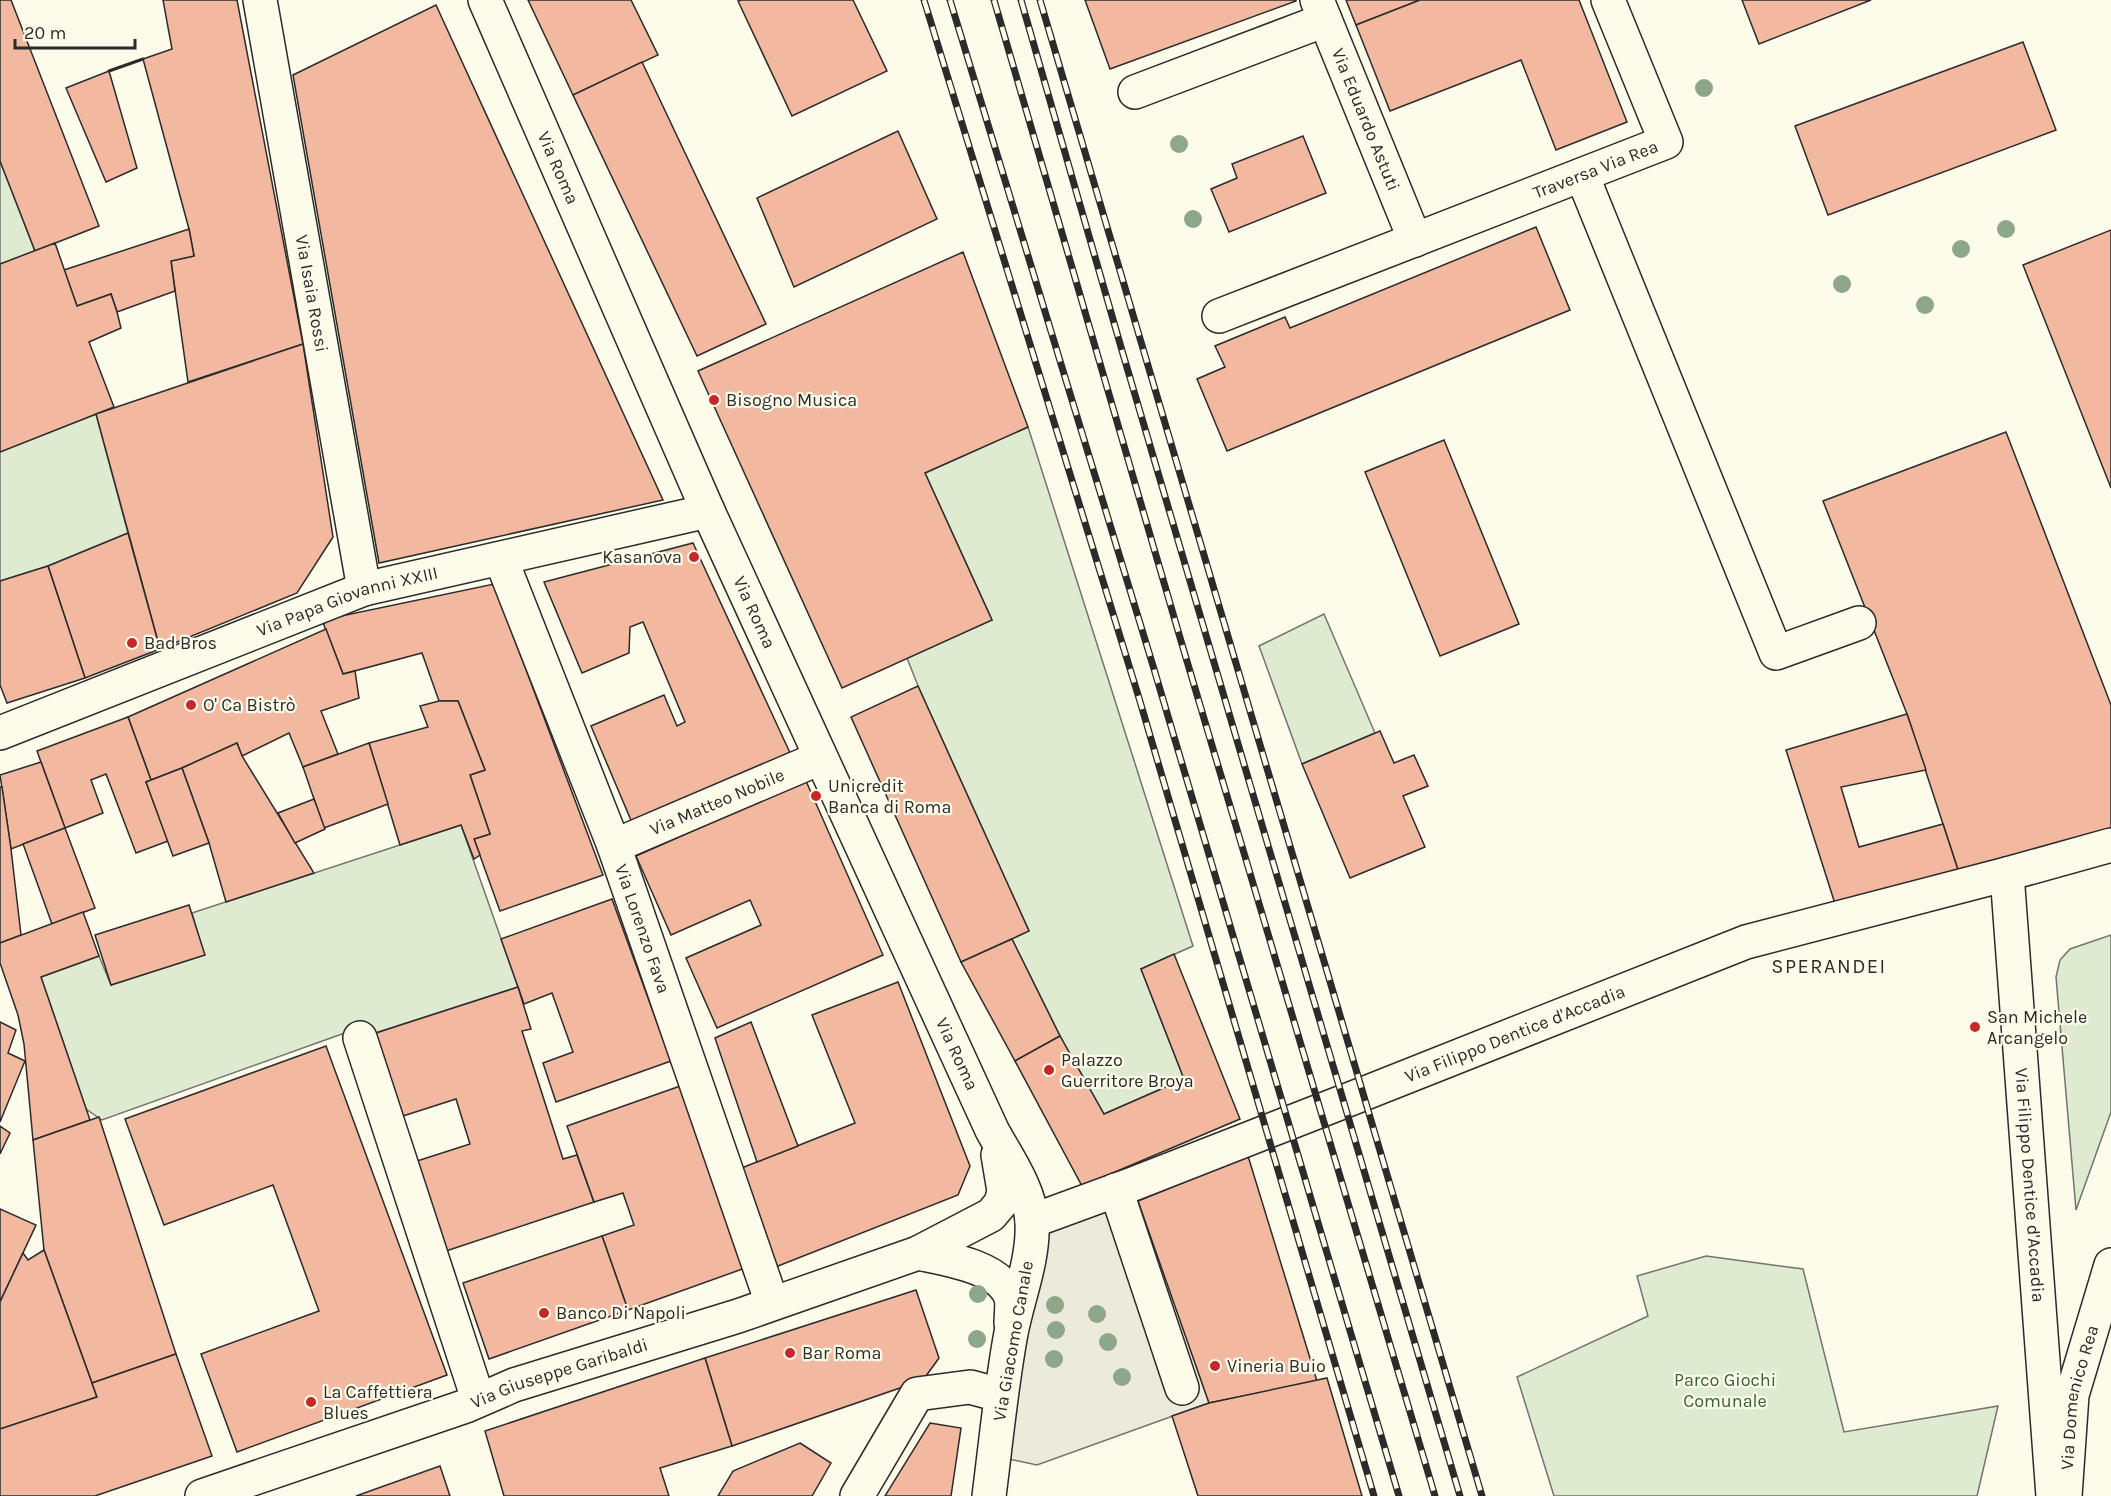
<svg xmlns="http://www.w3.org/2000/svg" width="2111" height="1496" font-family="Karla,sans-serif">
  <rect width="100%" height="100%" fill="#fdfbea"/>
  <g fill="#deebd1" stroke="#74746e" stroke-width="1.5">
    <polygon points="0,161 35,251 0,264"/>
    <polygon points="96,414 128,533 48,566 0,581 0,452"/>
    <polygon points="1028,427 1193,946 1141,969 1184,1079 1104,1114 1060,1036 1012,939 1029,931 918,686 907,658 992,620 925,473"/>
    <polygon points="1324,614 1375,733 1302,764 1259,646"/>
    <polygon points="461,825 518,987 347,1042 342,1034 102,1120 86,1109 41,977 99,956 111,985 204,955 192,913"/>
    <polygon points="2111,935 2111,1112 2076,1210 2056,977 2060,960 2070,949"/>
    <polygon points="1706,1256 1803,1269 1844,1432 1998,1406 1977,1496 1554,1496 1517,1377 1648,1316 1637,1276"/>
  </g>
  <polygon fill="#eceadb" stroke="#74746e" stroke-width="1.5" points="1133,1184 1209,1403 1037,1465 994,1456 1032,1221"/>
  <g fill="#f2b8a0" stroke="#2b2b2b" stroke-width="1.5">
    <polygon points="0,0 11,0 99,226 35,251 0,161"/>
    <polygon points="163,0 237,0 303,344 188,382 171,261 194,256 189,229 143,59 172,49"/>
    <polygon points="528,0 631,0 658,55 573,95"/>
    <polygon points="741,0 853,0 887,71 792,116 738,1"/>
    <polygon points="1085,0 1296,0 1296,1 1110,69"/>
    <polygon points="1346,0 1420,0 1356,25"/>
    <polygon points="1420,0 1579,0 1627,122 1556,150 1521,60 1390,111 1356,25"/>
    <polygon points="1742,0 1871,0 1759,44"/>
    <polygon points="436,5 663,500 379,563 293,75"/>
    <polygon points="2023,42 2056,130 1828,215 1795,126"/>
    <polygon points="642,62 766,324 697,356 573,95"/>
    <polygon points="109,71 137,168 106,182 66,88"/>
    <polygon points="898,131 937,219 794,287 757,198"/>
    <polygon points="1303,136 1326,193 1229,232 1211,189 1237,178 1232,164"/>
    <polygon points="1536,227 1570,310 1227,451 1197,379 1225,367 1215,346 1285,317 1290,328"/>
    <polygon points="189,229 194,256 171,261 175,291 117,312 111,294 77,306 64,270"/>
    <polygon points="2111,230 2111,488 2023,265"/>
    <polygon points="55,243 77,306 111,294 117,312 121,328 89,342 114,407 0,452 0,264"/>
    <polygon points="963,252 1028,427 925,473 992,620 842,688 698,371"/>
    <polygon points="303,344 333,537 297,593 160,649 96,414"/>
    <polygon points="2006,432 2111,705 2111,835 1959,873 1907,714 1823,501"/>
    <polygon points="1444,440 1519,624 1440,656 1365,472"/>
    <polygon points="128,533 160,649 85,678 48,566"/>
    <polygon points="693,543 791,755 633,825 591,726 664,695 677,726 685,722 643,622 630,627 629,653 582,673 544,582"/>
    <polygon points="48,566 85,678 7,703 0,685 0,581"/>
    <polygon points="494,584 603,875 500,911 474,839 490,834 470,775 485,770 458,701 439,701 422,653 343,674 322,620"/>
    <polygon points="326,629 343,674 355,671 359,698 321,711 338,754 303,767 289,733 242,756 237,743 182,768 151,780 128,717"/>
    <polygon points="918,686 1029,931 961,962 851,717"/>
    <polygon points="439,701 458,701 485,770 470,775 490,834 474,839 480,855 474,859 461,825 400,845 369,743 428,727 420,706"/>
    <polygon points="1907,714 1926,770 1841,787 1859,847 1943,824 1959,873 1837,910 1786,750"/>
    <polygon points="128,717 151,780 146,782 168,841 136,853 106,774 91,780 103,813 65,828 37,751"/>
    <polygon points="1380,731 1394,763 1414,755 1428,786 1403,796 1425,847 1350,878 1302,764"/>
    <polygon points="237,743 242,756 314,873 226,902 209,843 182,768"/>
    <polygon points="369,743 388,804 324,828 303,767"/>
    <polygon points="41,762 65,828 11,849 0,775"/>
    <polygon points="182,768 209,843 173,856 146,782"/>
    <polygon points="806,781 883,955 717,1028 686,958 761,925 750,900 671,935 636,856"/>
    <polygon points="0,787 2,787 11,849 21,935 0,943"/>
    <polygon points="314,799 325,829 295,843 278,813"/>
    <polygon points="65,828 95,908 52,924 23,844"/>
    <polygon points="612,899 671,1061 556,1102 543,1063 573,1052 552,993 524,1004 501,939"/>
    <polygon points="189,905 205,955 111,985 95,935"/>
    <polygon points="83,912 99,956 41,977 90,1120 33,1140 24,1044 18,1015 0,963 0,943"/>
    <polygon points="1012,939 1060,1036 1015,1061 961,962"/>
    <polygon points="1174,954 1240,1119 1082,1186 1015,1061 1060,1036 1104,1114 1184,1079 1141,969"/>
    <polygon points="898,982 970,1166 958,1195 773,1268 734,1171 855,1123 812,1015"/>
    <polygon points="518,987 531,1029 522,1031 563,1159 577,1155 594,1202 446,1251 417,1161 470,1144 456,1099 403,1116 376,1033"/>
    <polygon points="0,1022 16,1030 8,1053 25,1061 0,1122"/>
    <polygon points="751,1022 798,1146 757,1162 715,1038"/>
    <polygon points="326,1046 447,1375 237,1452 201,1354 319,1311 273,1185 164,1225 125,1119"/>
    <polygon points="683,1085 748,1267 628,1310 602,1236 634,1225 623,1193 594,1202 567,1126"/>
    <polygon points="99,1117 176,1354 92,1383 44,1250 33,1140"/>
    <polygon points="0,1126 10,1133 0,1154"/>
    <polygon points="1248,1156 1317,1381 1209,1403 1138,1201"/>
    <polygon points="0,1209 36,1225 0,1302"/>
    <polygon points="602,1236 628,1310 489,1359 463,1283"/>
    <polygon points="44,1250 97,1397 0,1429 0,1302 23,1253 28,1260"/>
    <polygon points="916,1290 939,1358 923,1380 732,1446 705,1358"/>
    <polygon points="176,1354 212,1456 95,1496 0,1496 0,1429 97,1397 92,1383"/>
    <polygon points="705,1358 732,1446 660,1468 669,1496 504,1496 485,1431"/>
    <polygon points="1327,1378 1362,1496 1198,1496 1172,1416 1209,1403"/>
    <polygon points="930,1423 961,1428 951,1496 885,1496"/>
    <polygon points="800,1443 831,1463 812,1496 718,1496 733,1471"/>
    <polygon points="440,1466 450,1496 356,1496"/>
  </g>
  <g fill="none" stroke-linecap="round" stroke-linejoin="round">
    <g stroke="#2b2b2b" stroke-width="36">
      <g id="minor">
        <path id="s1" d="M260,0L364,589"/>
        <path id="s2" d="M485,0L708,511L992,1130C1007,1158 1030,1189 1032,1222C1034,1259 1018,1297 1011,1333C1001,1387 996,1442 989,1496"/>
        <path id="s3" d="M1317,0L1415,240"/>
        <polyline points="1135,92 1325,20"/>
        <polyline points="1582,175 1776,653 1859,623"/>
        <path id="s4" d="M1219,316L1666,142L1608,0"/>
        <path id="s5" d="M501,559L614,846L772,1303"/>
        <path id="s6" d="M0,733L364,589L708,511"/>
        <path id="s7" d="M614,846L820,758"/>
        <path id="s8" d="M2007,874L2053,1496"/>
        <polyline points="360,1038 478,1399"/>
        <polyline points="1116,1190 1182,1388"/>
        <path id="s9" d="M1032,1221L1133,1184L1363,1094L1746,942L2007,874L2111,845"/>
        <path d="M918,1253C946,1259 997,1266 1010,1295C1013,1302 1011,1316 1011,1323"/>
        <path id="s10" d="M202,1496L466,1406L514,1385L738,1316L918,1253L991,1215L1001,1203L1004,1191L998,1155"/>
        <polyline points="857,1496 917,1394 970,1387 1000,1395"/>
      </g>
    </g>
    <g stroke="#2b2b2b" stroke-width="36">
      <g id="major">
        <path id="s11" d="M2065,1496L2072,1395L2111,1265"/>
      </g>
    </g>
    <use href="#minor" stroke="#fdfbea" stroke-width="33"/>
    <use href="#major" stroke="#fdfbea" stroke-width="33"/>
    <g stroke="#2b2b2b" stroke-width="7">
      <g id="rail">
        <polyline points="924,0 1139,698 1374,1496"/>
        <polyline points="950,0 1154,669 1399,1496"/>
        <polyline points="994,0 1181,641 1435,1496"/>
        <polyline points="1021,0 1123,354 1460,1496"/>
        <polyline points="1040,0 1482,1496"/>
      </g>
    </g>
    <use href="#rail" stroke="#fdfbea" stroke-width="4.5" stroke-dasharray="14" stroke-linecap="butt"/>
    <polyline stroke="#2b2b2b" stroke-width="3" points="109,71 143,59"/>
  </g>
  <g fill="#8ea78a">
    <circle cx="1704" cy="88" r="9"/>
    <circle cx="1179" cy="144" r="9"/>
    <circle cx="1193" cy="219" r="9"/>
    <circle cx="2006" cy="229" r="9"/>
    <circle cx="1961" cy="249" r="9"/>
    <circle cx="1842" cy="284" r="9"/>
    <circle cx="1925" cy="305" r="9"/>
    <circle cx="978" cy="1294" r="9"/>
    <circle cx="1055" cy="1305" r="9"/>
    <circle cx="1097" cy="1314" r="9"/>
    <circle cx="1056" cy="1330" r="9"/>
    <circle cx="977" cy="1339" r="9"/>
    <circle cx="1108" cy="1342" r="9"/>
    <circle cx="1054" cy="1359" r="9"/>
    <circle cx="1122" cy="1377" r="9"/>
  </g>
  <g fill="#c62828" stroke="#fdfbea" stroke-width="2">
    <circle cx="714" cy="400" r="6"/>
    <circle cx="694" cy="557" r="6"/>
    <circle cx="132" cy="643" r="6"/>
    <circle cx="191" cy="705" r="6"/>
    <circle cx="816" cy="796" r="6"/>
    <circle cx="1975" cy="1027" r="6"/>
    <circle cx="1049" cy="1070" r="6"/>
    <circle cx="544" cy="1313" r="6"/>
    <circle cx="790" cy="1353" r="6"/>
    <circle cx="1215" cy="1366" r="6"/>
    <circle cx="311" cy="1402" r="6"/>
  </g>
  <g text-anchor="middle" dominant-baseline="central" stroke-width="4.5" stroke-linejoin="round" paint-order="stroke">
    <g font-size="18" fill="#2b2b2b" stroke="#fdfbea">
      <text stroke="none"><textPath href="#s3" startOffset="129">Via Eduardo Astuti</textPath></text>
      <text stroke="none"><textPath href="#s2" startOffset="183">Via Roma</textPath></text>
      <text stroke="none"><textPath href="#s4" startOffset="404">Traversa Via Rea</textPath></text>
      <text stroke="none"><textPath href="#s1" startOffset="298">Via Isaia Rossi</textPath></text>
      <text stroke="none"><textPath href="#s6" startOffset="372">Via Papa Giovanni XXIII</textPath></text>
      <text stroke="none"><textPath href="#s2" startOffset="669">Via Roma</textPath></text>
      <text stroke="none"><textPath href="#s7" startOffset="112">Via Matteo Nobile</textPath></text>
      <text stroke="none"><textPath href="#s5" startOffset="396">Via Lorenzo Fava</textPath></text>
      <text stroke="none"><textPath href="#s9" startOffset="518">Via Filippo Dentice d'Accadia</textPath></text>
      <text stroke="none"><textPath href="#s2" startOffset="1155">Via Roma</textPath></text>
      <text stroke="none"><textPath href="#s8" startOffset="312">Via Filippo Dentice d'Accadia</textPath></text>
      <text transform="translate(1013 1341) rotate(-80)">Via Giacomo Canale</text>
      <text stroke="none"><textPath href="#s10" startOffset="378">Via Giuseppe Garibaldi</textPath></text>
      <text stroke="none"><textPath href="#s11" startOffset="100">Via Domenico Rea</textPath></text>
    </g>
    <g font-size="18" fill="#2b2b2b" stroke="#fdfbea" text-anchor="start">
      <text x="726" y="400">Bisogno Musica</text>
      <text x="682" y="557" text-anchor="end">Kasanova</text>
      <text x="144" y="643">Bad Bros</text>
      <text x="203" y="705">O' Ca Bistrò</text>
      <text x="828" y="786">Unicredit<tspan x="828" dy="21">Banca di Roma</tspan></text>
      <text x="1987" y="1017">San Michele<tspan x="1987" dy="21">Arcangelo</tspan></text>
      <text x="1061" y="1060">Palazzo<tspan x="1061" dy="21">Guerritore Broya</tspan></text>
      <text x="556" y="1313">Banco Di Napoli</text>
      <text x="802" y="1353">Bar Roma</text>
      <text x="1227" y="1366">Vineria Buio</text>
      <text x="323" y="1392">La Caffettiera<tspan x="323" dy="21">Blues</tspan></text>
    </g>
    <g font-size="18" fill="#34623c" stroke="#fdfbea">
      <text x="1725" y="1380">Parco Giochi<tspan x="1725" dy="21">Comunale</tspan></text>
    </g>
    <g font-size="20" letter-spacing="1.5" fill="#2b2b2b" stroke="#fdfbea">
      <text x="1829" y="966">SPERANDEI</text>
    </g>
  </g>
  <path d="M15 39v9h120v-9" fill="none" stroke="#2b2b2b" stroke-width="3"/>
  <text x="24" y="39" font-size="18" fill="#2b2b2b" stroke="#fdfbea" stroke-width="4.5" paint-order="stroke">20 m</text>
</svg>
